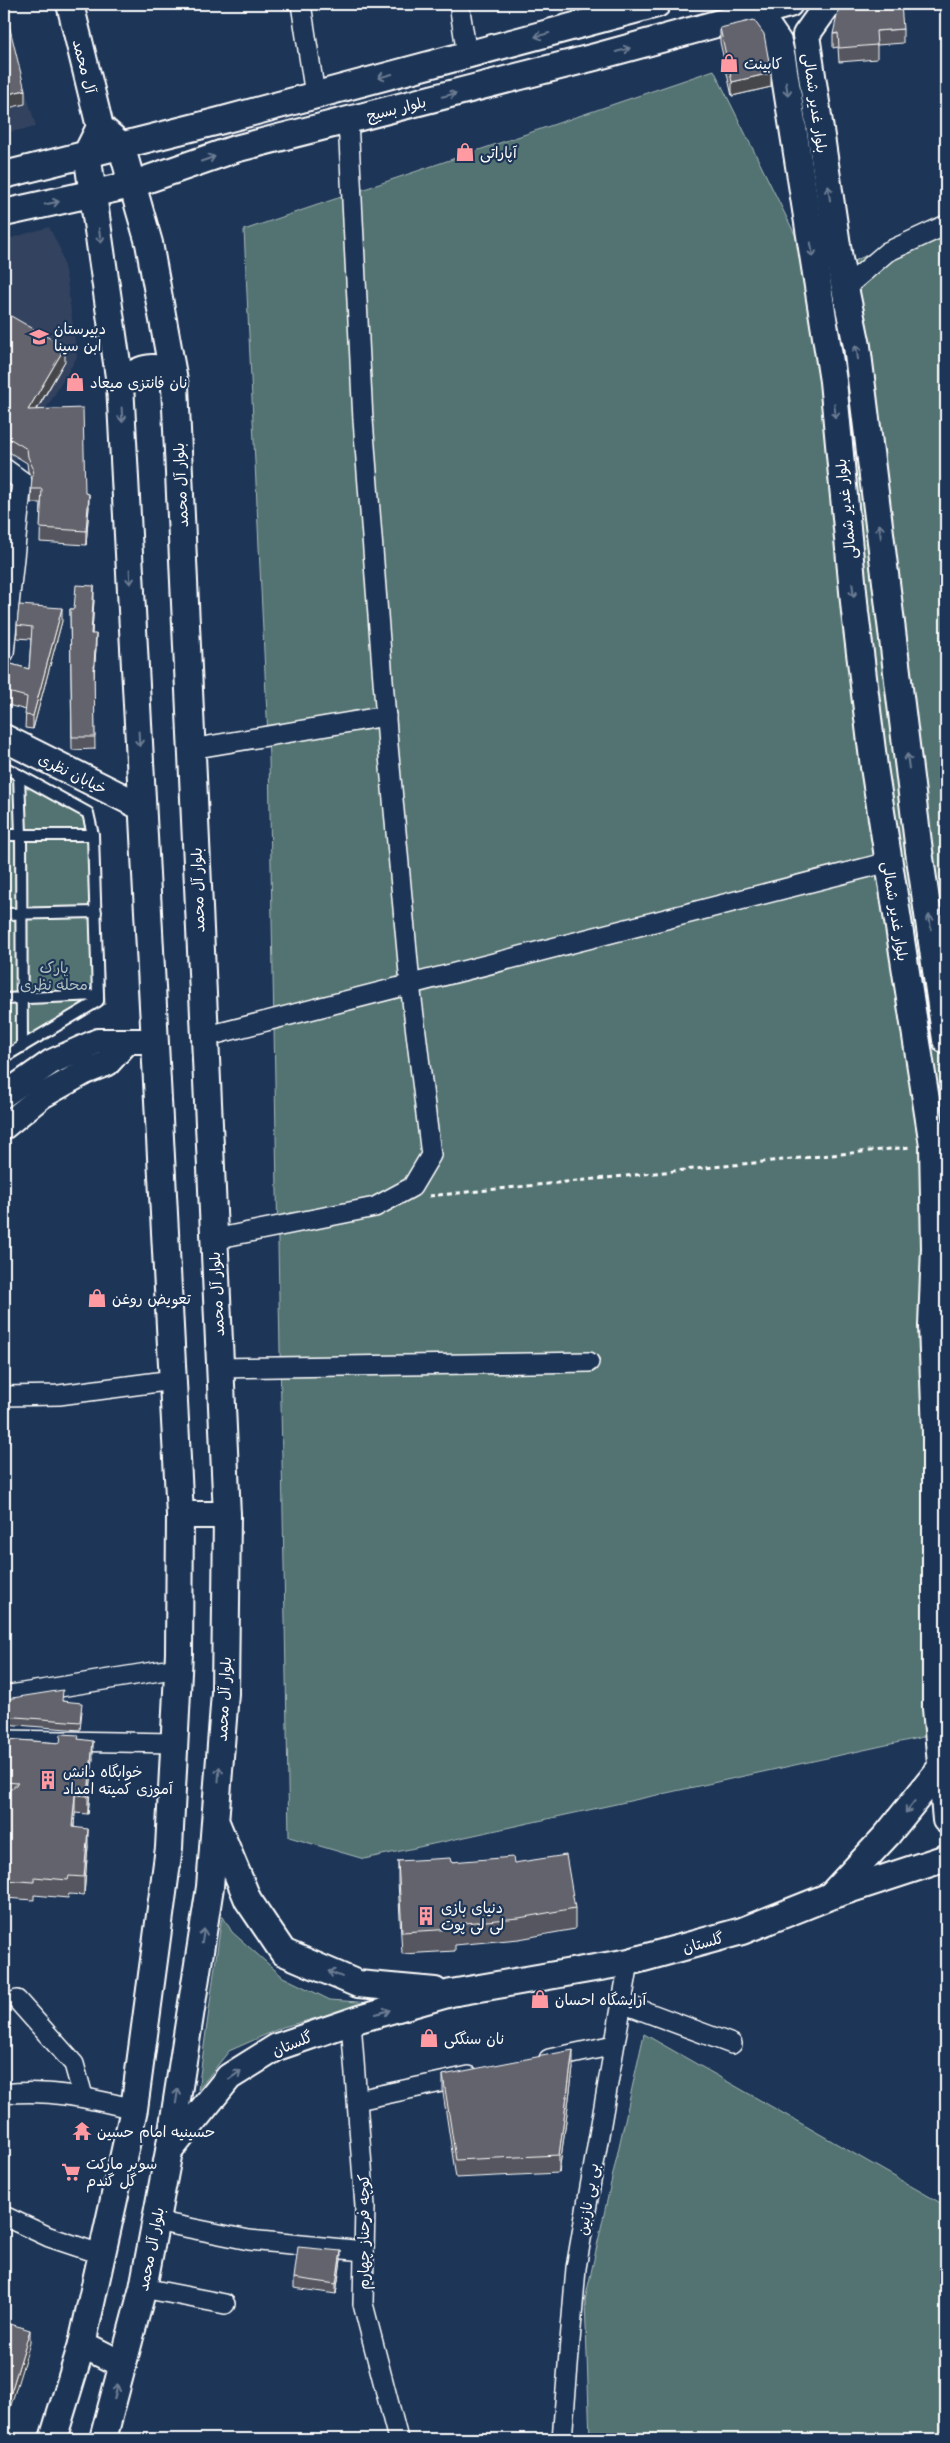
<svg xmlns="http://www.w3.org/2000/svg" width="950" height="2443" font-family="Mali,'Playpen Sans Arabic',sans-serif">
  <rect width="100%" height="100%" fill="#1d3557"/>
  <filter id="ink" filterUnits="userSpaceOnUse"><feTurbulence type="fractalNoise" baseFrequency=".02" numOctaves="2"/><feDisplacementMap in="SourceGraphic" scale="10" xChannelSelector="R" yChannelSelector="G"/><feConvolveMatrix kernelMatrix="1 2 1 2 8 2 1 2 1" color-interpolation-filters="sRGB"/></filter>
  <g filter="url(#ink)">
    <g fill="#32435e">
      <polygon points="4,14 36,127 4,133"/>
      <polygon points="49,227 60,249 67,280 77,357 15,461 4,455 4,240"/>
    </g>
    <g fill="#537372" stroke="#a9b9b8">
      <polygon points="714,70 817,279 946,217 946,1732 364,1859 289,1837 269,758 244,230"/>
      <polygon points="4,761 90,809 97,826 105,1004 4,1065"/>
      <polygon points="222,1915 232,1932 283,1977 330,2000 373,2003 283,2027 229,2051 198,2090"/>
      <polygon points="644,2034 946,2206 946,2439 590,2439 585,2300"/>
    </g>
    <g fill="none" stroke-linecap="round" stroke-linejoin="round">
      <g stroke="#fff" stroke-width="14">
        <g id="service">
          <polyline points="4,767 88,813 93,835 98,995 98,1001 4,1057"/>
          <polyline points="19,775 21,835 22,1047"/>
          <polyline points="4,835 93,835"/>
          <polyline points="4,914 96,912"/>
          <polyline points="4,999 98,995"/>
        </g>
      </g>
      <g stroke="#fff" stroke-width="22">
        <g id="minor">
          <polyline points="301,4 315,95"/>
          <polyline points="459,4 467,55"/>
          <polyline points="845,288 887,252 946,225"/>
          <polyline points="4,468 22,481 4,653"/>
          <polyline points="191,749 386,716"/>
          <polyline points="204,1037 889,862"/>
          <polyline points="214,1239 375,1207 412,1187 431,1155 410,984 388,745 363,420 348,120"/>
          <polyline points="220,1368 589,1362"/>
          <polyline points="4,1396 59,1395 173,1380"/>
          <polyline points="4,1696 178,1668"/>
          <polyline points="4,1740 174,1743"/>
          <polyline points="17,2000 74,2064 83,2096"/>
          <polyline points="622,2003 732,2044"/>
          <polyline points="351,2022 365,2206 363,2304 398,2439"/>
          <polyline points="549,2059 614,2045"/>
          <path d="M4,2094C49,2089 90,2098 134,2109"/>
          <polyline points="358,2100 469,2076"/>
          <polyline points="4,2216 49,2237 103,2255"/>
          <polyline points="155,2221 249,2240 364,2251"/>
          <polyline points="143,2288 225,2304"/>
          <polyline points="562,2439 576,2268 629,1962"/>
        </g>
      </g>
      <g stroke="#fff" stroke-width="28">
        <g id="tertiary">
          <polyline points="4,1095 51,1062 98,1041 154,1041"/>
          <polyline points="4,1127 42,1096 85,1072 108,1063 127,1042"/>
        </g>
      </g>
      <g stroke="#fff" stroke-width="30">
        <g id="secondary">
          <polyline points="70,4 100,127 121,145 149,243 175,386 227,1515 225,1693 210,1887 169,2151 143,2288 103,2439"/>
          <polyline points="828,4 806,35 839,259 857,346 919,851 946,1040"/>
          <polyline points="758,13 778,42 782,58 833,381 855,612 874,767 933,1145 935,1248 932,1326 936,1433 936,1708 946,1820"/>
          <polyline points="4,175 219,121 657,4"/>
          <polyline points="4,213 131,185 235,149 595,57 789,4"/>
          <path d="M120,384C139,367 162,358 175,386"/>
          <polyline points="4,738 142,807"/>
          <polyline points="180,1515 227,1515"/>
          <polyline points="217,1825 248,1900 283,1952 358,1984 435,1991"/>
          <polyline points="831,1895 887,1835 940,1769"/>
          <polyline points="169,2151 229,2077 277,2047 359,2019 451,1993 629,1962 742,1931 830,1896 946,1858"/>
          <polyline points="82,2344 123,2365"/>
          <polyline points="53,2439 82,2344 134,2109 169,1848 179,1653 180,1515 120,384 87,153 100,127"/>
        </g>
      </g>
      <polyline stroke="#fff" stroke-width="3" stroke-dasharray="5 4" stroke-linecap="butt" points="429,1196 910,1147"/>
      <use href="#service" stroke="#1d3557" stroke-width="10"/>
      <use href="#minor" stroke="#1d3557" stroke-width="19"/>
      <use href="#tertiary" stroke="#1d3557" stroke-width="24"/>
      <use href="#secondary" stroke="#1d3557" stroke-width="26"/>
    </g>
    <g fill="#55565e" stroke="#fff">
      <polygon points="940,4 946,4 946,34"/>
      <polygon points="720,28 771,87 732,96 720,42"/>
      <polygon points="903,29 903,43 877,45 877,59 839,62 838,47 833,48 833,34"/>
      <polygon points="4,312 65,361 37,410 85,493 89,507 86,545 40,542 41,503 31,503 32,479 28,471 27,463 4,449"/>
      <polygon points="94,599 92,634 96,647 94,676 95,749 72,750 70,609 74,609"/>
      <polygon points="62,621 33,729 25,728 26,710 4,704 4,662 29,669 31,639 17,638 17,625"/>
      <polygon points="4,1698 63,1701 82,1711 80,1730 4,1724"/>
      <polygon points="4,1739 60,1743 79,1739 93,1759 88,1814 75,1813 74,1827 88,1846 84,1895 69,1894 68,1898 34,1895 34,1900 4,1898"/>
      <polygon points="398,1861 514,1863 575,1908 575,1929 519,1939 455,1945 455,1951 402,1954 398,1882"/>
      <polygon points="573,2068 559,2173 456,2178 443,2093 443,2075"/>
      <polygon points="341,2260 336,2294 294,2288 294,2278"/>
    </g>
    <g fill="#45464c" stroke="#fff">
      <polygon points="771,73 771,87 732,96 732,82"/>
      <polygon points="25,90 25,104 4,109 4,95"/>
      <polygon points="65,347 65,361 28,424 28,410"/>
      <polygon points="89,494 89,507 86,545 86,531"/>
      <polygon points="94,586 94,599 91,646 91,634"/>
      <polygon points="62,608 62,621 33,729 33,716"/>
      <polygon points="96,634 96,647 94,678 94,665"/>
      <polygon points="93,1741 93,1759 88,1814 88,1796"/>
      <polygon points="75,1795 75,1813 72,1845 72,1827"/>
      <polygon points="88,1829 88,1846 84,1895 84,1877"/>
      <polygon points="573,2050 573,2068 559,2173 559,2155"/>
      <polygon points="341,2251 341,2260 336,2294 336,2284"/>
      <polygon points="30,2330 30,2343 4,2428 4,2415"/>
    </g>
    <g fill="#63646d" stroke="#fff">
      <polygon points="841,4 901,4 903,29 876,31 877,45 839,48 838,33 833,34 839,6"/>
      <polygon points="944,4 946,4 946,15"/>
      <polygon points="754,20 764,34 771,73 732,82 720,28"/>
      <polygon points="8,21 25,90 4,95 4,22"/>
      <polygon points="4,312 65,347 28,410 83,408 85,493 89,494 86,531 40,528 42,489 31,489 33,468 28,457 27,449 4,435"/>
      <polygon points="76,585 94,586 91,634 96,634 94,665 95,737 72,737 70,609 74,609"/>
      <polygon points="19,605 62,608 33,716 25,715 27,697 4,691 4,662 29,669 32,627 17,625"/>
      <polygon points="63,1690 62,1701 82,1703 80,1722 4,1716 4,1698 6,1699"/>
      <polygon points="61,1734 79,1735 78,1739 93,1741 88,1796 75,1795 72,1827 88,1829 84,1877 69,1876 68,1880 34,1877 34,1882 4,1880 4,1795 18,1783 4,1782 4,1739 60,1743"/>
      <polygon points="566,1855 575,1908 519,1918 454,1924 455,1929 402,1932 398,1861 450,1858 451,1862 513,1857 514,1863"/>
      <polygon points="573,2050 559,2155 456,2160 443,2075"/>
      <polygon points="298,2247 341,2251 336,2284 294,2278"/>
      <polygon points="4,2322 30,2330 4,2415"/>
    </g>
    <defs><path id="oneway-shaft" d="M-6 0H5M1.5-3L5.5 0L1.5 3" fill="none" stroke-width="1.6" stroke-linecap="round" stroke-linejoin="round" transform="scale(1.25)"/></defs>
    <g stroke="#6c7c92">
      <use href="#oneway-shaft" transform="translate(542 35) rotate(165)"/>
      <use href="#oneway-shaft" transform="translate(623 50) rotate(-15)"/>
      <use href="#oneway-shaft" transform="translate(385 76) rotate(165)"/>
      <use href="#oneway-shaft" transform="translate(787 89) rotate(81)"/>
      <use href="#oneway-shaft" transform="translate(449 95) rotate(-14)"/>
      <use href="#oneway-shaft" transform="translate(208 159) rotate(-19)"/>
      <use href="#oneway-shaft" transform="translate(829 193) rotate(-98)"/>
      <use href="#oneway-shaft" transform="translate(52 203) rotate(-12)"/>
      <use href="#oneway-shaft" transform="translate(100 236) rotate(81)"/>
      <use href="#oneway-shaft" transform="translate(812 250) rotate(81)"/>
      <use href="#oneway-shaft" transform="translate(857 352) rotate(-98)"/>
      <use href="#oneway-shaft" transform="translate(835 411) rotate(84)"/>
      <use href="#oneway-shaft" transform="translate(122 415) rotate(87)"/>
      <use href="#oneway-shaft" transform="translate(880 531) rotate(-97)"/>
      <use href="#oneway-shaft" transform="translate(130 577) rotate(87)"/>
      <use href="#oneway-shaft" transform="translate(853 590) rotate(84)"/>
      <use href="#oneway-shaft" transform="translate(139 739) rotate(87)"/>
      <use href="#oneway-shaft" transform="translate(908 761) rotate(-97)"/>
      <use href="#oneway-shaft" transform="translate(930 922) rotate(-98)"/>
      <use href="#oneway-shaft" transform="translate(219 1774) rotate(-86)"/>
      <use href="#oneway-shaft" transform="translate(910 1807) rotate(128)"/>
      <use href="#oneway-shaft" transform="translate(203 1936) rotate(-81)"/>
      <use href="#oneway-shaft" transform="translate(335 1974) rotate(-157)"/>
      <use href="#oneway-shaft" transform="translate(383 2012) rotate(-16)"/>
      <use href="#oneway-shaft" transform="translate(235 2075) rotate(-36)"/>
      <use href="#oneway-shaft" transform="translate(177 2096) rotate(-81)"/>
      <use href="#oneway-shaft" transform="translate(116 2392) rotate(-76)"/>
    </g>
  </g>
  <defs>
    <g id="shop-bare" transform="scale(1.5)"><path d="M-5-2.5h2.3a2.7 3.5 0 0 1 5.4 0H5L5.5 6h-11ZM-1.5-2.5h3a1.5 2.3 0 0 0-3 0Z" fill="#ff9aa2" stroke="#1d3557" stroke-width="2.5" paint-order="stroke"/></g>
    <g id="school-bare" transform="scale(1.5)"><path d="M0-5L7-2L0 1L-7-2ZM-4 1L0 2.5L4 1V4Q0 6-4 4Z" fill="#ff9aa2" stroke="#1d3557" stroke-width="2.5" paint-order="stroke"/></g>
    <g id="building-bare" transform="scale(1.5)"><path d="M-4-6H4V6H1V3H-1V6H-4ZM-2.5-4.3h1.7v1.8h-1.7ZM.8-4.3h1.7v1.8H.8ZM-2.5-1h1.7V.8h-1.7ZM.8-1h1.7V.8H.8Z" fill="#ff9aa2" stroke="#1d3557" stroke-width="2.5" paint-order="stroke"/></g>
    <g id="temple-bare" transform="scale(1.5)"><path d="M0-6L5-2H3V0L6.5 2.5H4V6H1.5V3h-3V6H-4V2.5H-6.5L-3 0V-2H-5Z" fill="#ff9aa2" stroke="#1d3557" stroke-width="2.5" paint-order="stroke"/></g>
    <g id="supermarket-bare" transform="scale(1.5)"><path d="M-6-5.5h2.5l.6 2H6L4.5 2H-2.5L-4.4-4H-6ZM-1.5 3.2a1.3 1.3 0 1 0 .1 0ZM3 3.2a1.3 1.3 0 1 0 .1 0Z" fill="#ff9aa2" stroke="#1d3557" stroke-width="2.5" paint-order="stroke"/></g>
  </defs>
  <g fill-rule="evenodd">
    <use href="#shop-bare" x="729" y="63"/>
    <use href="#shop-bare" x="465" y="152"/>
    <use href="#school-bare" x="39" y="337"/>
    <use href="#shop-bare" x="75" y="382"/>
    <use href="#shop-bare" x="97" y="1298"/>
    <use href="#building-bare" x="48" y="1780"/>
    <use href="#building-bare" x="426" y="1916"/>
    <use href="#shop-bare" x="540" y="1999"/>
    <use href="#shop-bare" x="429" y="2038"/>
    <use href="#temple-bare" x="82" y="2131"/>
    <use href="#supermarket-bare" x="71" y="2172"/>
  </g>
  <g text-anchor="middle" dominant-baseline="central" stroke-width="4.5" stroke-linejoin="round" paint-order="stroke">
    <g font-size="15" fill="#fff" stroke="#1d3557" text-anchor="start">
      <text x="744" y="63">کابینت</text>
      <text x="480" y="152">آپاراتی</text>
      <text x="54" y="328">دبیرستان<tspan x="54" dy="17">ابن سینا</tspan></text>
      <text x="90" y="382">نان فانتزی میعاد</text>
      <text x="112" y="1298">تعویض روغن</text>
      <text x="63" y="1771">خوابگاه دانش<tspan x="63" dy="17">آموزی کمیته امداد</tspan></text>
      <text x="441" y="1907">دنیای بازی<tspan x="441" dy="17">لی لی پوت</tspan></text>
      <text x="555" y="1999">آرایشگاه احسان</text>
      <text x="444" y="2038">نان سنگکی</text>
      <text x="97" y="2131">حسینیه امام حسین</text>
      <text x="86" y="2163">سوپر مارکت<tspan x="86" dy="17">گل گندم</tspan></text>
    </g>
    <g font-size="15" fill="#fff" stroke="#1d3557">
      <text transform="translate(85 66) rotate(76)">آل محمد</text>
      <text transform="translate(816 103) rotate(82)">بلوار غدیر شمالی</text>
      <text transform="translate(396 108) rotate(-14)">بلوار بسیج</text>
      <text transform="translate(180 485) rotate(-93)">بلوار آل محمد</text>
      <text transform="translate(845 509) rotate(-96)">بلوار غدیر شمالی</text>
      <text transform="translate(73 773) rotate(26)">خیابان نظری</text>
      <text transform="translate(197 890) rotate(-92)">بلوار آل محمد</text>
      <text transform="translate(896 911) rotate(81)">بلوار غدیر شمالی</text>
      <text transform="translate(216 1294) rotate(-93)">بلوار آل محمد</text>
      <text transform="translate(223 1699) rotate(-87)">بلوار آل محمد</text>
      <text transform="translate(703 1942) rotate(-15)">گلستان</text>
      <text transform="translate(292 2043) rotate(-22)">گلستان</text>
      <text transform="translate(587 2199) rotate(-81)">بی بی نازنین</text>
      <text transform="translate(363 2232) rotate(-90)">کوچه فرحناز چهارم</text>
      <text transform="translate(150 2249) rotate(-79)">بلوار آل محمد</text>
    </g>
    <g font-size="15" fill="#b2c0c0" stroke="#1d3557">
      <text x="54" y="967">پارک<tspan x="54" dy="17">محله نظری</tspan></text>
    </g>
  </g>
  <rect width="950" height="2443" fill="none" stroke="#1d3557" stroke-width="20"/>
  <rect x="10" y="10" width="930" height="2423" fill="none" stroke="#fff" stroke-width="2" filter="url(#ink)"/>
</svg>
